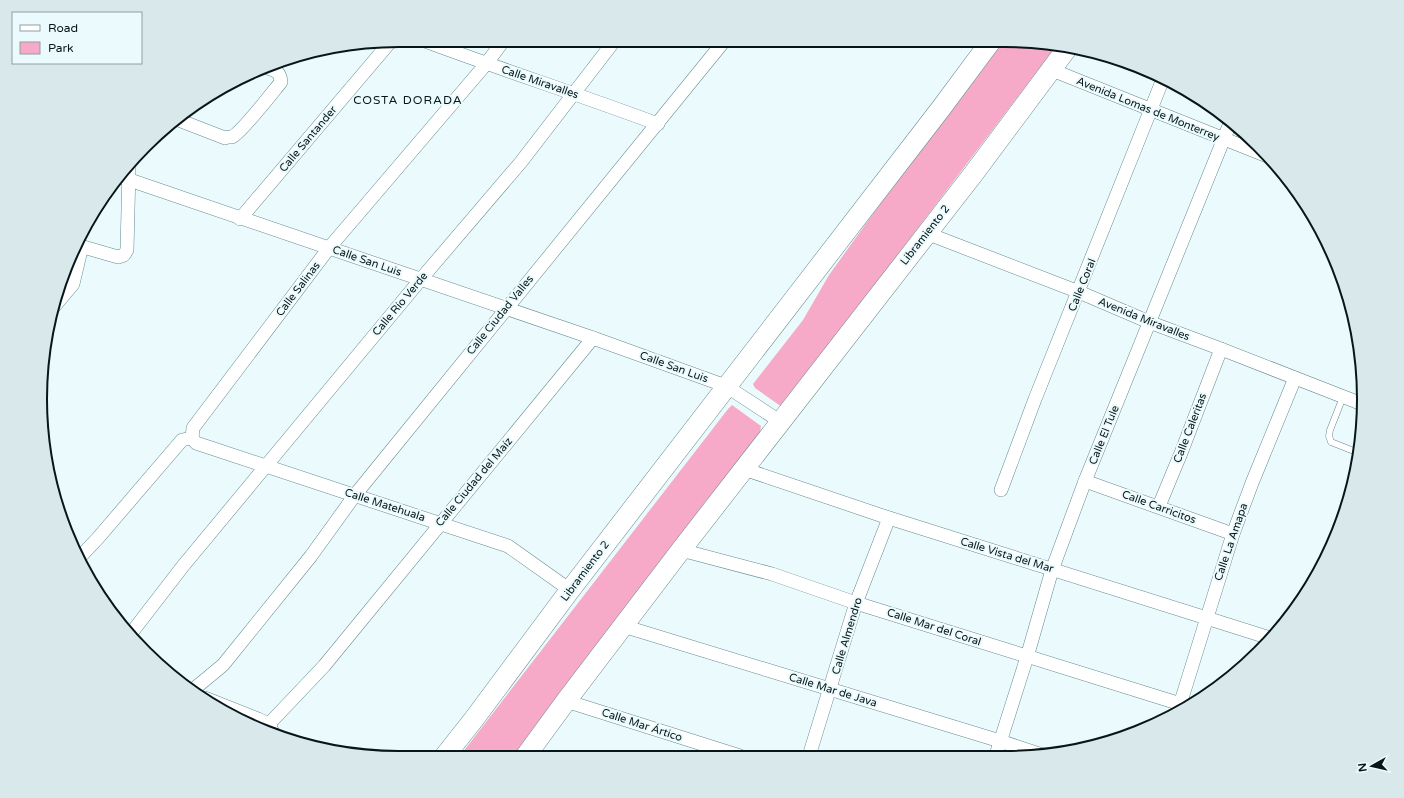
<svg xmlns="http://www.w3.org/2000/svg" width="1404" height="798" font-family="'Varela Round',sans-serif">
  <rect width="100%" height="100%" fill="#ebfbfd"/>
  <g fill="#f6aac8">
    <polygon points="1000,41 1028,41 1057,45 782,407 755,388 753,384 803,320 829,275 924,143"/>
    <polygon points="732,405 761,426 760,432 755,441 705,502 685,536 516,757 459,757 728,409"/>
  </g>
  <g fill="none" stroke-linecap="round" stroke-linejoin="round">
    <g stroke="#668b90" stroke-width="7">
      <polyline id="lane" points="1343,397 1330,430 1329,436 1331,442 1359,453"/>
    </g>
    <g stroke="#668b90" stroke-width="14">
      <g id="street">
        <path d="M422,40C500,69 580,95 658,124"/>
        <polyline points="1052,70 1267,156"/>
        <path d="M176,119L225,138C226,137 231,137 232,137C242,132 272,93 281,82C280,72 277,71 268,68"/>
        <polyline points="121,177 593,338 726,386 781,422"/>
        <polyline points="240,219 391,41"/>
        <polyline points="926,233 1079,292 1149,322 1221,349 1362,404"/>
        <polyline points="80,246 118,257 124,255 127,250 129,169"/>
        <polyline points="52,309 73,284 82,246"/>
        <polyline points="192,438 193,428 329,248 486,64 504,40"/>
        <polyline points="192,438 196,443 508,546 570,590"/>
        <polyline points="744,469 889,518 1270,638"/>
        <polyline points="1085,481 1233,534"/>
        <polyline points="1001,490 1035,399 1163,79"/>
        <polyline points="1159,506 1181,453 1221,349"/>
        <polyline points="681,550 772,574 856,603 1187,706"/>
        <polyline points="80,557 98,538 182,440 192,438"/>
        <polyline points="623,626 1000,741 1042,755"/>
        <polyline points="129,636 183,566 421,279 521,162 615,40"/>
        <polyline points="194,689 223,665 311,556 355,495 725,40"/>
        <polyline points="205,698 258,719 269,724 274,735"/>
        <polyline points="566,701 740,756"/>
        <polyline points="1178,711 1233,534 1252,483 1295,378"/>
        <polyline points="269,724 324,666 593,338"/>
        <polyline points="996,755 1027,657 1052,570 1085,481 1231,121"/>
        <polyline points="809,756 856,603 889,518"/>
      </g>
    </g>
    <g stroke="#668b90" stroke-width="21">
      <g id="primary">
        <polyline points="444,757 474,719 570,590 942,107 991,41"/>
        <polyline points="525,757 566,701 681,550 974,173 1068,47"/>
      </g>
    </g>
    <use href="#lane" stroke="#fff" stroke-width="6"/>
    <use href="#street" stroke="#fff" stroke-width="13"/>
    <use href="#primary" stroke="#fff" stroke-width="20"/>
  </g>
  <g text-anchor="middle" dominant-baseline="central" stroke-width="4" stroke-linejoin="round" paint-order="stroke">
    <g font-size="11" fill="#071618" stroke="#ebfbfd">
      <text transform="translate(540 82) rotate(19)">Calle Miravalles</text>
      <text transform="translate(1148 109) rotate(22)">Avenida Lomas de Monterrey</text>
      <text transform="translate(308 139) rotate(-50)">Calle Santander</text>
      <text transform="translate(925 235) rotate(-52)">Libramiento 2</text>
      <text transform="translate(367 261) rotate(19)">Calle San Luis</text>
      <text transform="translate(1082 285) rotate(-68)">Calle Coral</text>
      <text transform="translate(298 289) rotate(-53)">Calle Salinas</text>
      <text transform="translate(400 304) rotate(-50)">Calle Río Verde</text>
      <text transform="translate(500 315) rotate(-51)">Calle Ciudad Valles</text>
      <text transform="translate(1144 319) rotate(22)">Avenida Miravalles</text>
      <text transform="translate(674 367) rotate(20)">Calle San Luis</text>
      <text transform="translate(1190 428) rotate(-69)">Calle Caleritas</text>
      <text transform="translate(1104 435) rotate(-68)">Calle El Tule</text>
      <text transform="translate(474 482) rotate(-50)">Calle Ciudad del Maíz</text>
      <text transform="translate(385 505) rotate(18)">Calle Matehuala</text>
      <text transform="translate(1159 507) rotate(20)">Calle Carricitos</text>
      <text transform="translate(1231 542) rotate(-71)">Calle La Amapa</text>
      <text transform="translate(1007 555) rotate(17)">Calle Vista del Mar</text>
      <text transform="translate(585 571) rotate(-53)">Libramiento 2</text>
      <text transform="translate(934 627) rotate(18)">Calle Mar del Coral</text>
      <text transform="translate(847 636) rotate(-73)">Calle Almendro</text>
      <text transform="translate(833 690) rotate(17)">Calle Mar de Java</text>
      <text transform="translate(642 725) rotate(18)">Calle Mar Ártico</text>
    </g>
    <g font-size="12" letter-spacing="1" fill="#071618" stroke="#ebfbfd">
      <text x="408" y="100">COSTA DORADA</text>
    </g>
  </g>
  <path d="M0 0H1404V798H0ZM399 47H1005A352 352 0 0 1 1357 399V399A352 352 0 0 1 1005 751H399A352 352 0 0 1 47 399V399A352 352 0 0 1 399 47Z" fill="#d9e9eb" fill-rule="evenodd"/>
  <path fill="none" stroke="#071618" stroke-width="2" d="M399 47H1005A352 352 0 0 1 1357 399V399A352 352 0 0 1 1005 751H399A352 352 0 0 1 47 399V399A352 352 0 0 1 399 47Z"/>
  <rect x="12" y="12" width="130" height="52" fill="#ebfbfd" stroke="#909fa1"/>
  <rect x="20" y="25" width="20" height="6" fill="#ffffff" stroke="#909fa1"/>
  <text x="48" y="32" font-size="12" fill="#071618">Road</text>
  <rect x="20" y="42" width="20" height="12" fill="#f6aac8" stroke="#909fa1"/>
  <text x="48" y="52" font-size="12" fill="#071618">Park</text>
  <g transform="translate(1372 766) rotate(262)" stroke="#ebfbfd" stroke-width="3" paint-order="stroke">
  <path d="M0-3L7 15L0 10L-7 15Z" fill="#071618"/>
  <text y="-6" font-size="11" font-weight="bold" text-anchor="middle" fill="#071618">N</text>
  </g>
</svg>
